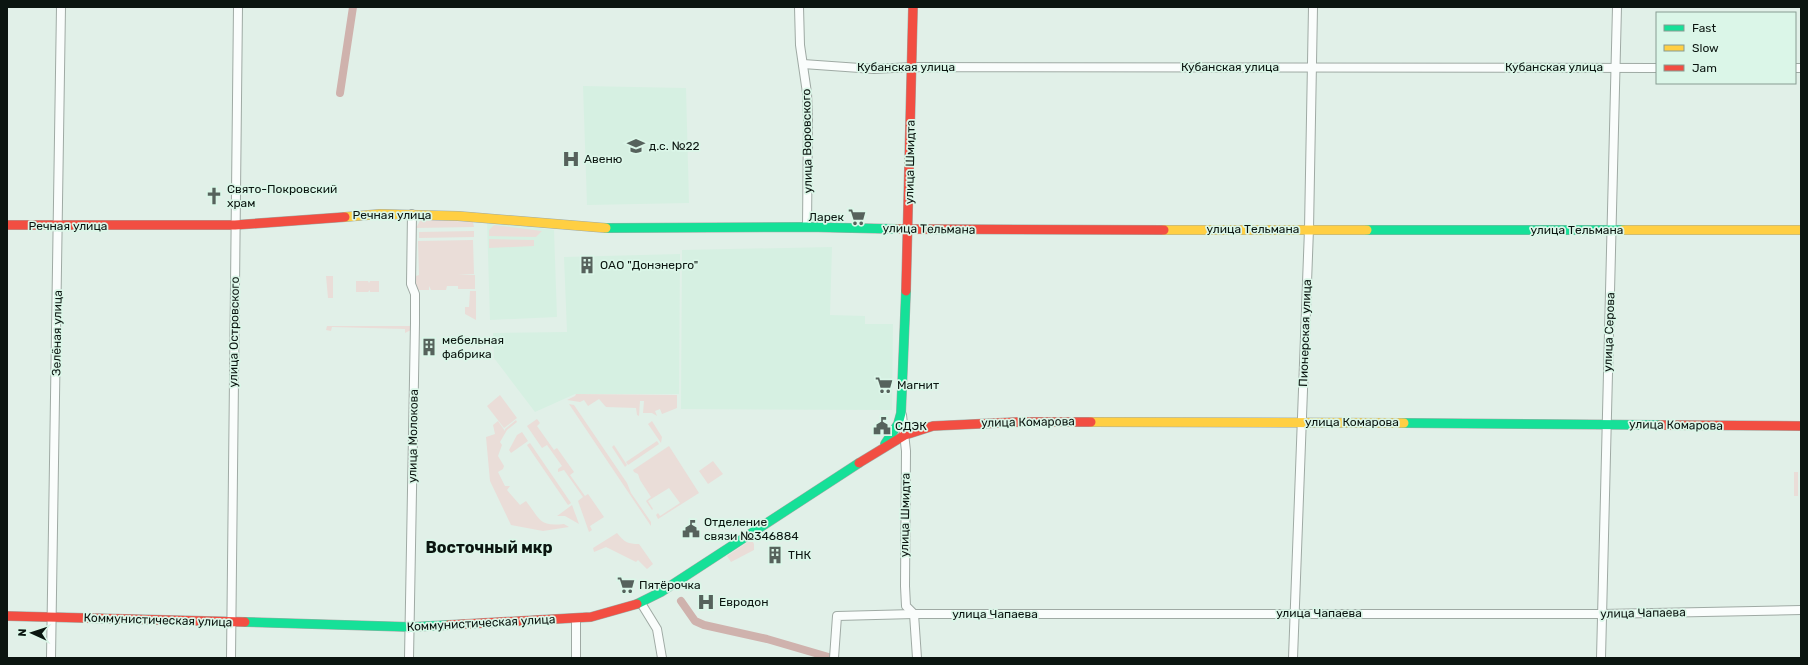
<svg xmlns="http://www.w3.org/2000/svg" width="1808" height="665" font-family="Rubik,sans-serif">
  <rect width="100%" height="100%" fill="#e1f0e8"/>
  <g fill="#d6f0e2">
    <polygon points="583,86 686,88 689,203 587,205"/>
    <polygon points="487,221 554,230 557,317 490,320"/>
    <polygon points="832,247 830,315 865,316 865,324 893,324 892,410 681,409 682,250"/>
    <polygon points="680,254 679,394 575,394 535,412 494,358 493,333 567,332 564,257"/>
  </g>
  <g fill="#eaddd8">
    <polygon points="421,219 473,222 474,227 416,228"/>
    <polygon points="494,225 542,231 536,237 489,236 489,230"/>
    <polygon points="474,231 474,237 419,238 419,232"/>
    <polygon points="489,239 534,240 534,246 489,248"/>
    <polygon points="473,240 474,274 458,275 475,275 475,289 458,289 458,286 447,286 446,290 431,290 429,286 429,290 418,290 416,288 416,276 419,275 418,241"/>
    <polygon points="326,276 333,276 333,298 328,298"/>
    <polygon points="356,281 368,281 369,283 370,281 379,281 379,292 370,292 370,290 368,292 356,292"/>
    <polygon points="470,291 476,291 476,320 465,314 465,307 469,307"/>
    <polygon points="327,326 411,326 411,330 405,333 405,329 332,327 331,331 326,330"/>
    <polygon points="576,394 677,395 677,408 662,414 660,409 655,411 657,416 652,413 643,413 644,401 640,401 639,416 637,415 636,408 606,407 599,399 588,406 584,400 580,402 567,400 575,396"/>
    <polygon points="500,395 517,418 504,428 487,406"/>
    <polygon points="569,404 574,405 627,483 631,493 651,522 651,526"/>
    <polygon points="537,419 540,423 537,426 554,450 557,448 574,472 570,475 585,496 588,494 604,517 590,526 592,530 589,532 578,501 583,497 564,470 558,472 558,469 562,466 547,445 542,448 527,426"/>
    <path d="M516,420L517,422L507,430L500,442L502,445L498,456L504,466L503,469L498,472L505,486H510L507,490L520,505L526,501C540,519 539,527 564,524L569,527L543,531L511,525L490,481L486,437L495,434L493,425L498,421L505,431V429Z"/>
    <polygon points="652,421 662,437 661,443 648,424"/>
    <polygon points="522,432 528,441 511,453 509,450 517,435"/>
    <polygon points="657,441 659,444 628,465 626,462"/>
    <polygon points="530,443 571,503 568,505 527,445"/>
    <polygon points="614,445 627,465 625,467 612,447"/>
    <polygon points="669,446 699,493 658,519 656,515 658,513 660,516 680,503 669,488 648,501 653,509 652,510 646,501 651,497 640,480 638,474 634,472 633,470"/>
    <polygon points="713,461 723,474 708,484 699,471"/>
    <rect x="1794" y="472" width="4" height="24"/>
    <polygon points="572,505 579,524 565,516 557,516"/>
    <path d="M617,533C624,542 628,544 639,544L653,564L647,569L638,560L636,562L606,547L594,552L593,548Z"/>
    <polygon points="748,542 753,542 754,544 754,550 731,562 727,556"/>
  </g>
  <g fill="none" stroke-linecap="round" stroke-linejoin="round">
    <g stroke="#cfb2ad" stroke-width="8">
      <polyline points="340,93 353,7"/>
      <polyline points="681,601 695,621 704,625 767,639 832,658"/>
    </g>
    <g stroke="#9faaa4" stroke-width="10">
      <g id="street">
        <polyline points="799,7 800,45 807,93 808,119 807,227"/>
        <polyline points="803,64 874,69 912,67 1657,68"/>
        <polyline points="1795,68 1801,68"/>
        <polyline points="902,415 906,451 905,586 906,606 914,614 917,658"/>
        <polyline points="641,603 657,629 662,658"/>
        <polyline points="576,618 576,658"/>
        <polyline points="51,658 61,7"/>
        <polyline points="231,658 238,7"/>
        <polyline points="409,658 415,323 415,294 411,284 412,214"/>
        <polyline points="834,658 837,616 914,614 1602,614 1801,610"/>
        <polyline points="1293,658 1309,229 1313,7"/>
        <polyline points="1601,658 1617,7"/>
      </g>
    </g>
    <g stroke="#9faaa4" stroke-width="10">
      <g id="fast">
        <polyline points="606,228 807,227 897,229"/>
        <polyline points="1367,230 1623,230"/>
        <polyline points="1404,423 1660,425"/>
        <polyline points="885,444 898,424 901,413 906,291"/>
        <polyline points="637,604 661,592 859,463"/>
        <polyline points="245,622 411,627 448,625"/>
      </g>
    </g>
    <g stroke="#9faaa4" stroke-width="10">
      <g id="slow">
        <polyline points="345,217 380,214 458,216 606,228"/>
        <polyline points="1164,230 1367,230"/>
        <polyline points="1623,230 1801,230"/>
        <polyline points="1091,422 1404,423"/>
      </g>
    </g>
    <g stroke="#9faaa4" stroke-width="10">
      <g id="jam">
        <polyline points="7,225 235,225 345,217"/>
        <polyline points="897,229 1164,230"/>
        <polyline points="906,291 913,7"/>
        <polyline points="1660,425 1801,426"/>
        <polyline points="859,463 905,435 933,426 1019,422 1091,422"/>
        <polyline points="7,616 245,622"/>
        <polyline points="448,625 591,617 637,604"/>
      </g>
    </g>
    <use href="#street" stroke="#fafdfc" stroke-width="8"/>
    <use href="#fast" stroke="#16e098" stroke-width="9"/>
    <use href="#slow" stroke="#ffcf43" stroke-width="9"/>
    <use href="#jam" stroke="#f24e42" stroke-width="9"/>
  </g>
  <defs>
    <g id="school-bare" transform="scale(1.38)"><path d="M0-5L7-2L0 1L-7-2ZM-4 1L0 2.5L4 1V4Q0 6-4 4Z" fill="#56625c" stroke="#dbf6e8" stroke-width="2.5" paint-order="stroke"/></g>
    <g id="hospital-bare" transform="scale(1.38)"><path d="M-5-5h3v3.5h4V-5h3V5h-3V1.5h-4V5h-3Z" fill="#56625c" stroke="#dbf6e8" stroke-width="2.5" paint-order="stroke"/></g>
    <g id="church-bare" transform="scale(1.38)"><path d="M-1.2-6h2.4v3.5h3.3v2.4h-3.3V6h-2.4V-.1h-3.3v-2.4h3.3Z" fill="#56625c" stroke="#dbf6e8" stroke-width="2.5" paint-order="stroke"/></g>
    <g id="supermarket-bare" transform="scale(1.38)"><path d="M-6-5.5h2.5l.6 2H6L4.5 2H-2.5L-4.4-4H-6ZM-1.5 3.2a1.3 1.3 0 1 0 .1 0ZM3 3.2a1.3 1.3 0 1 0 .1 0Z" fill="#56625c" stroke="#dbf6e8" stroke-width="2.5" paint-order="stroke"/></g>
    <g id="building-bare" transform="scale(1.38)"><path d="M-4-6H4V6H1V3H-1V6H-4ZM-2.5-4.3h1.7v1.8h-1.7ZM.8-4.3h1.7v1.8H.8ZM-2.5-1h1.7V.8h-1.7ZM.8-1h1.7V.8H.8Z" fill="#56625c" stroke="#dbf6e8" stroke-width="2.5" paint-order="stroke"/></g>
    <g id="civic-bare" transform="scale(1.38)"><path d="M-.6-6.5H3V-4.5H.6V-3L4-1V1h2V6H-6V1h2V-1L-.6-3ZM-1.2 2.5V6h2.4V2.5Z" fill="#56625c" stroke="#dbf6e8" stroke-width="2.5" paint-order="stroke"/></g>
  </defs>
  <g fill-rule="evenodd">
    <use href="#school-bare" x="636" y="146"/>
    <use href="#hospital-bare" x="571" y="159"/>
    <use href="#church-bare" x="214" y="196"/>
    <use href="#supermarket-bare" x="857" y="217"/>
    <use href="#building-bare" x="587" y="265"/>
    <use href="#building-bare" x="429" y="347"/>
    <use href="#supermarket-bare" x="884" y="385"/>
    <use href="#civic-bare" x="882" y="426"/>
    <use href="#civic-bare" x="691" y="529"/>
    <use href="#building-bare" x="775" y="555"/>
    <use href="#supermarket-bare" x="626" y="585"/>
    <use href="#hospital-bare" x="706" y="602"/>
  </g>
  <g text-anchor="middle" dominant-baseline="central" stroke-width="3.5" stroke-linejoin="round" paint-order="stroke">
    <g font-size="12" fill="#0b1510" stroke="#dbf6e8">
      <text x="906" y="67">Кубанская улица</text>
      <text x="1230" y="67">Кубанская улица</text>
      <text x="1554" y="67">Кубанская улица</text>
      <text transform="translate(807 141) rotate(-91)">улица Воровского</text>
      <text transform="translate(910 162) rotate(-89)">улица Шмидта</text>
      <text x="392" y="215">Речная улица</text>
      <text x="68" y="226">Речная улица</text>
      <text transform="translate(929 229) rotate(1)">улица Тельмана</text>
      <text x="1253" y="229">улица Тельмана</text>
      <text x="1577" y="230">улица Тельмана</text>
      <text transform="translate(234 332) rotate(-89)">улица Островского</text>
      <text transform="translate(1609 332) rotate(-88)">улица Серова</text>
      <text transform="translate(57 333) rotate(-89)">Зелёная улица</text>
      <text transform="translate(1305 333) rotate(-88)">Пионерская улица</text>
      <text transform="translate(1028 422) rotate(-1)">улица Комарова</text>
      <text x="1352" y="422">улица Комарова</text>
      <text transform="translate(1676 425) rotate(1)">улица Комарова</text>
      <text transform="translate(413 436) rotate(-89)">улица Молокова</text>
      <text transform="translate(905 515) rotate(-89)">улица Шмидта</text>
      <text x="1319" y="613">улица Чапаева</text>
      <text transform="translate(1643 613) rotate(-1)">улица Чапаева</text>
      <text x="995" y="614">улица Чапаева</text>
      <text transform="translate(158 620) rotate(2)">Коммунистическая улица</text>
      <text transform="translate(481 623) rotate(-3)">Коммунистическая улица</text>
    </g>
    <g font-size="12" fill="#0b1510" stroke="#dbf6e8" text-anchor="start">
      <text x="649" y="146">д.с. №22</text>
      <text x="584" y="159">Авеню</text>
      <text x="227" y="189">Свято-Покровский<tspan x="227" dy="14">храм</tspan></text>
      <text x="844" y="217" text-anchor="end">Ларек</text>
      <text x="600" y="265">ОАО "Донэнерго"</text>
      <text x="442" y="340">мебельная<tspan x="442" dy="14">фабрика</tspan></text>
      <text x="897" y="385">Магнит</text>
      <text x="895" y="426">СДЭК</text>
      <text x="704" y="522">Отделение<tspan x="704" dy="14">связи №346884</tspan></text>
      <text x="788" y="555">ТНК</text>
      <text x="639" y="585">Пятёрочка</text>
      <text x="719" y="602">Евродон</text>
    </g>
    <g font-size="16" font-weight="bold" fill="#0b1510" stroke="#dbf6e8">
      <text x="489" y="547">Восточный мкр</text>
    </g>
  </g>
  <rect width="1808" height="665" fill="none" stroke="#0b1510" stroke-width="16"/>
  <rect x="1656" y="12" width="140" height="72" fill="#dbf6e8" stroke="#889c92"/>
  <rect x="1664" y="25" width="20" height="6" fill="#16e098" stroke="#889c92"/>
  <text x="1692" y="32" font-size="12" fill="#0b1510">Fast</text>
  <rect x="1664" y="45" width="20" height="6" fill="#ffcf43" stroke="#889c92"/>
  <text x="1692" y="52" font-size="12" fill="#0b1510">Slow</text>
  <rect x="1664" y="65" width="20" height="6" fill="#f24e42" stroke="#889c92"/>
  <text x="1692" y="72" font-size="12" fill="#0b1510">Jam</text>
  <g transform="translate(32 633) rotate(273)" stroke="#dbf6e8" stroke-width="3" paint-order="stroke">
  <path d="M0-3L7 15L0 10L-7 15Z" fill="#0b1510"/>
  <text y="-6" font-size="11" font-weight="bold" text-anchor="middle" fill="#0b1510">N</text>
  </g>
</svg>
